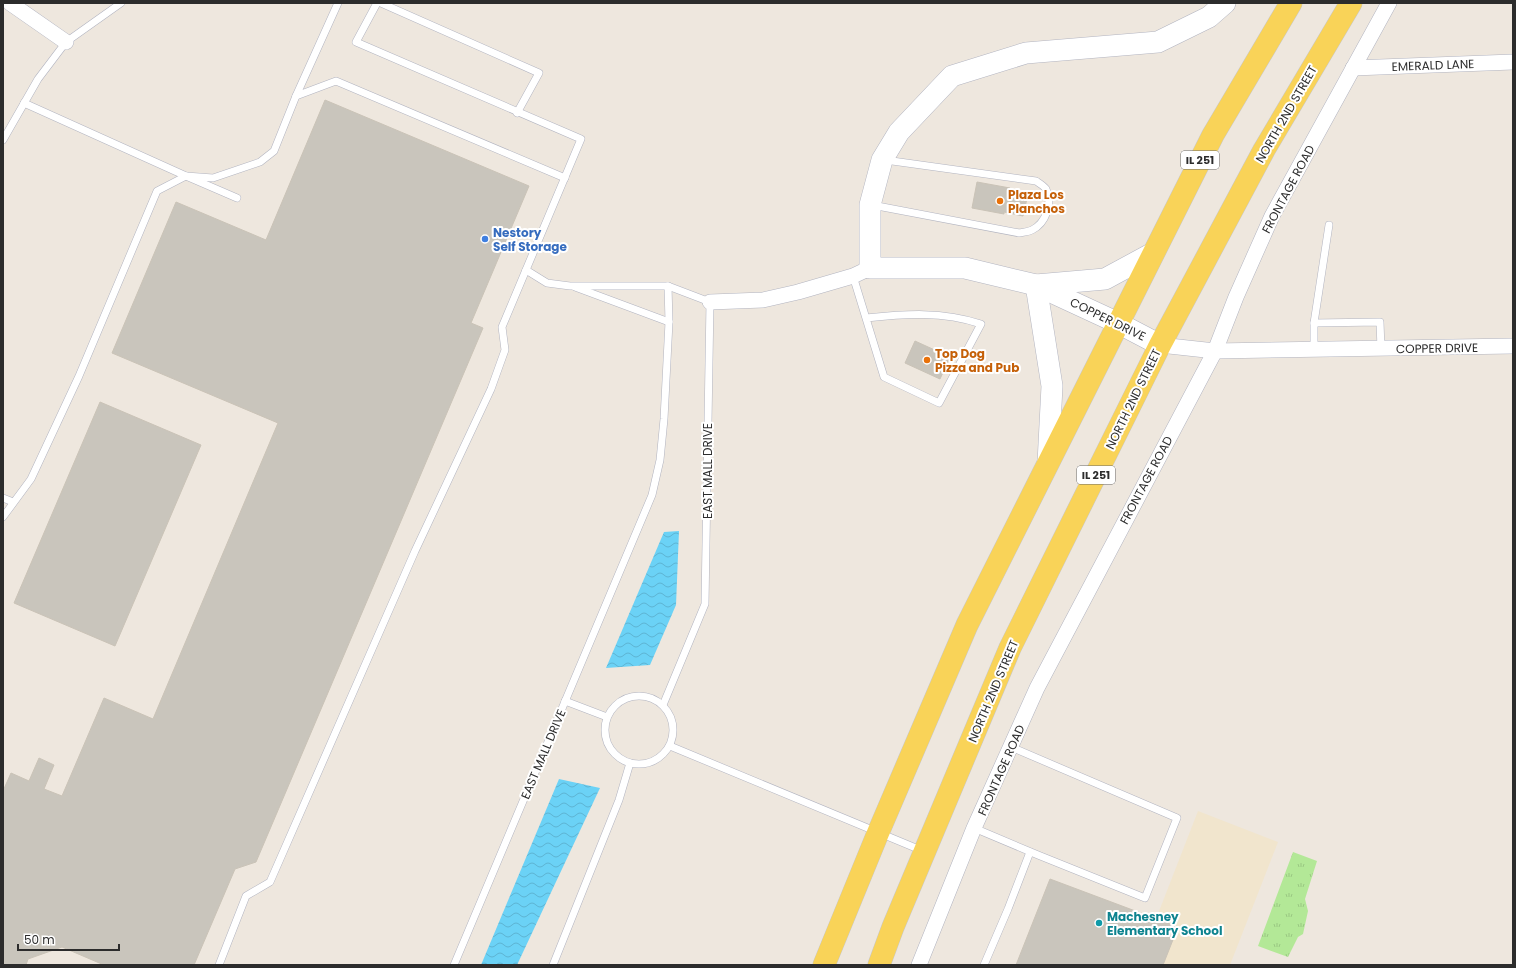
<svg xmlns="http://www.w3.org/2000/svg" width="1516" height="968" font-family="Poppins,sans-serif">
  <defs>
    <pattern id="park-tufts" width="24" height="20" patternUnits="userSpaceOnUse"><rect width="24" height="20" fill="#b3e897"/><path d="M3 7l-1-3M5 7V3M7 7l1-3M15 17l-1-3M17 17v-4M19 17l1-3" fill="none" stroke="#9ac782"/></pattern>
    <pattern id="water-waves" width="16" height="10" patternUnits="userSpaceOnUse"><rect width="16" height="10" fill="#6bd2f6"/><path d="M0 5q4-4 8 0t8 0" fill="none" stroke="#5db4d3"/></pattern>
  </defs>
  <rect width="100%" height="100%" fill="#eee7de"/>
  <polygon fill="#f1e5cd" points="1198,811 1278,842 1230,965 1163,965 1156,919"/>
  <polygon fill="url(#park-tufts)" points="1293,852 1317,861 1305,899 1308,911 1303,934 1298,937 1288,957 1258,946"/>
  <g fill="url(#water-waves)">
    <polygon points="679,531 676,605 650,665 606,668 664,532"/>
    <polygon points="559,779 600,788 517,965 481,965"/>
  </g>
  <g fill="#c9c5bc" stroke="#cac3b7">
    <polygon points="325,100 529,186 471,323 483,328 256,862 235,869 194,965 104,965 62,947 28,959 26,965 3,965 3,791 11,773 29,781 39,758 54,765 44,789 62,796 104,698 153,719 278,423 112,353 176,202 266,240"/>
    <polygon points="977,182 1010,188 1010,191 1028,194 1023,216 1004,212 1004,214 972,208"/>
    <polygon points="915,341 950,357 940,379 905,363"/>
    <polygon points="100,402 201,445 115,646 14,603"/>
    <polygon points="1050,879 1178,927 1163,965 1016,965"/>
  </g>
  <g fill="none" stroke-linecap="round" stroke-linejoin="round">
    <g stroke="#b2b4c0" stroke-width="8">
      <g id="lane">
        <polyline points="381,3 539,73 517,113"/>
        <polyline points="296,96 338,3"/>
        <polyline points="24,103 186,176 237,198"/>
        <polyline points="3,140 38,79 66,42 121,3"/>
        <path d="M872,205L1019,233C1023,232 1028,232 1032,230C1046,223 1053,203 1046,189C1044,186 1039,183 1036,181L885,160"/>
        <polyline points="526,270 547,283 570,286 668,286 710,302 705,604 663,705"/>
        <path d="M853,276L884,377L939,403L981,324C942,311 905,314 866,318"/>
        <polyline points="575,287 669,322"/>
        <polyline points="1314,323 1380,322 1381,349"/>
        <polyline points="1314,350 1314,323 1329,225"/>
        <polyline points="3,498 13,502"/>
        <polyline points="3,517 31,479 79,376 157,191 186,176 213,178 260,162 274,151 296,96 336,81 565,178"/>
        <circle cx="639" cy="730" r="34"/>
        <polyline points="565,701 607,717"/>
        <polyline points="670,746 923,851"/>
        <polyline points="974,828 1038,855 1145,898 1177,818 1011,747"/>
        <polyline points="219,965 246,896 270,882 415,551 491,389 505,350 502,327 581,139 356,42 377,3"/>
        <polyline points="454,965 652,495 660,460 664,419 669,322 668,286"/>
        <polyline points="553,965 619,800 630,763"/>
        <polyline points="984,965 1008,909 1030,852"/>
      </g>
    </g>
    <g stroke="#b2b4c0" stroke-width="16">
      <g id="street">
        <polyline points="10,3 66,42"/>
        <polyline points="1353,68 1513,62"/>
        <polyline points="710,302 763,300 798,292 853,276 870,268"/>
        <polyline points="1160,345 1215,351 1513,346"/>
        <polyline points="919,965 974,828 1037,688 1215,351 1236,297 1272,216 1389,3"/>
      </g>
    </g>
    <g stroke="#b2b4c0" stroke-width="22">
      <g id="secondary">
        <polyline points="1160,345 1118,323 1036,285 965,268 870,268 870,205 882,160 899,132 952,76 1026,53 1158,42 1209,17 1225,3"/>
        <polyline points="1048,463 1052,386 1036,285 1105,279 1153,253"/>
      </g>
    </g>
    <g stroke="#c8c8c8" stroke-width="23">
      <g id="primary">
        <polyline points="824,965 878,833 967,625 1213,135 1291,3"/>
        <polyline points="879,965 893,927 1010,648 1160,345 1264,150 1351,3"/>
      </g>
    </g>
    <use href="#lane" stroke="#fff" stroke-width="7"/>
    <use href="#street" stroke="#fff" stroke-width="15"/>
    <use href="#secondary" stroke="#fff" stroke-width="21"/>
    <use href="#primary" stroke="#f9d358" stroke-width="22"/>
  </g>
  <g fill="#e8710a" stroke="#fff" stroke-width="1.5">
    <circle cx="1000" cy="201" r="4"/>
    <circle cx="927" cy="360" r="4"/>
  </g>
  <circle fill="#3f7fe0" stroke="#fff" stroke-width="1.5" cx="485" cy="239" r="4"/>
  <circle fill="#0f9aa8" stroke="#fff" stroke-width="1.5" cx="1099" cy="923" r="4"/>
  <g text-anchor="middle" dominant-baseline="central" stroke-width="4" stroke-linejoin="round" paint-order="stroke">
    <g fill="#fff" stroke="#6b6b6b" stroke-width="1">
      <rect x="1181" y="151" width="38" height="18" rx="3"/>
      <rect x="1077" y="466" width="38" height="18" rx="3"/>
    </g>
    <g font-size="11" font-weight="bold" fill="#2c2c2c">
      <text x="1200" y="160">IL 251</text>
      <text x="1096" y="475">IL 251</text>
    </g>
    <g font-size="12" fill="#2c2c2c" stroke="#fff">
      <text transform="translate(1433 65) rotate(-2)">EMERALD LANE</text>
      <text transform="translate(1286 114) rotate(-60)">NORTH 2ND STREET</text>
      <text transform="translate(1288 189) rotate(-62)">FRONTAGE ROAD</text>
      <text transform="translate(1108 319) rotate(26)">COPPER DRIVE</text>
      <text transform="translate(1437 348) rotate(-1)">COPPER DRIVE</text>
      <text transform="translate(1133 399) rotate(-64)">NORTH 2ND STREET</text>
      <text transform="translate(707 471) rotate(-90)">EAST MALL DRIVE</text>
      <text transform="translate(1146 480) rotate(-62)">FRONTAGE ROAD</text>
      <text transform="translate(993 691) rotate(-67)">NORTH 2ND STREET</text>
      <text transform="translate(543 754) rotate(-67)">EAST MALL DRIVE</text>
      <text transform="translate(1001 770) rotate(-66)">FRONTAGE ROAD</text>
    </g>
    <g font-size="12" font-weight="bold" fill="#c56008" stroke="#fff" text-anchor="start">
      <text x="1008" y="194">Plaza Los<tspan x="1008" dy="14">Planchos</tspan></text>
      <text x="935" y="353">Top Dog<tspan x="935" dy="14">Pizza and Pub</tspan></text>
    </g>
    <g font-size="12" font-weight="bold" fill="#366cbe" stroke="#fff" text-anchor="start">
      <text x="493" y="232">Nestory<tspan x="493" dy="14">Self Storage</tspan></text>
    </g>
    <g font-size="12" font-weight="bold" fill="#0d838f" stroke="#fff" text-anchor="start">
      <text x="1107" y="916">Machesney<tspan x="1107" dy="14">Elementary School</tspan></text>
    </g>
  </g>
  <rect width="1516" height="968" fill="none" stroke="#2c2c2c" stroke-width="8"/>
  <path d="M18 944v6h101v-6" fill="none" stroke="#2c2c2c" stroke-width="2"/>
  <text x="24" y="944" font-size="12" fill="#2c2c2c" stroke="#ffffff" stroke-width="3" paint-order="stroke">50 m</text>
</svg>
